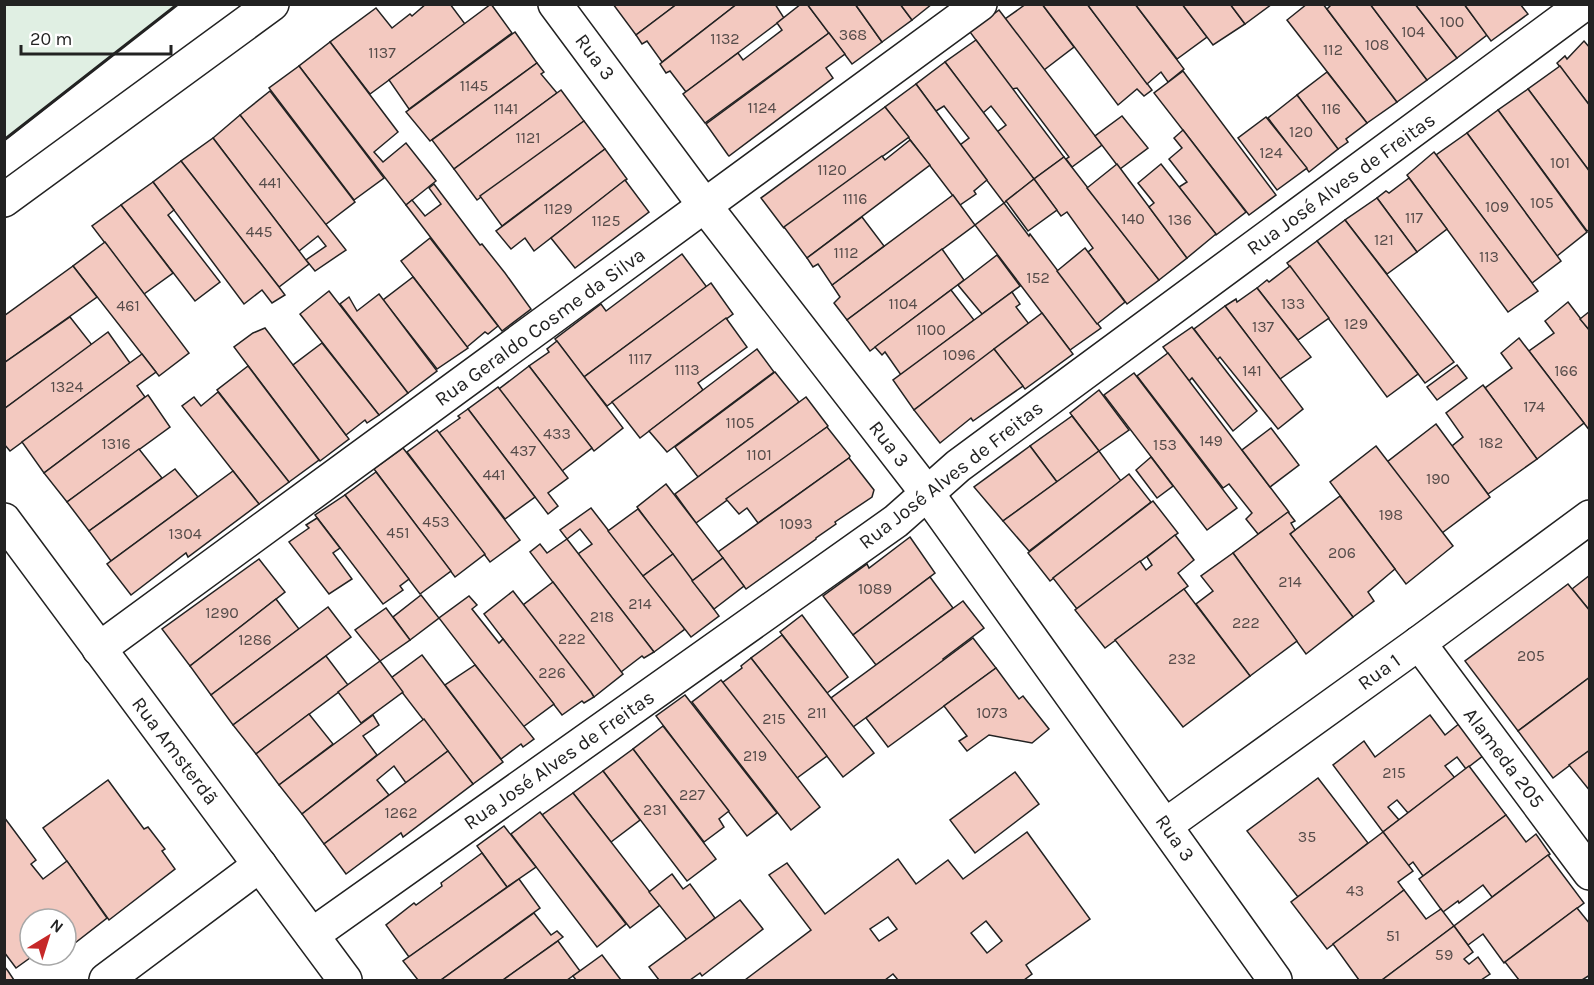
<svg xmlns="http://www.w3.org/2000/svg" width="1594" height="985" font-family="Karla,sans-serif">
  <rect width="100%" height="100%" fill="#fff"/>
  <polygon fill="#e0efe3" stroke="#6f6f6f" stroke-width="1.5" points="5,4 173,4 174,7 5,140"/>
  <g fill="#f3c9c0" stroke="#222" stroke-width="1.5" fill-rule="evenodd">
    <polygon points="426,4 450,4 465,24 370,94 330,42 376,8 392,28 410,14 412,16"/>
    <polygon points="491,4 512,33 409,109 389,80"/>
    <polygon points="613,4 677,4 636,35"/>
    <polygon points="677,4 737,4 662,62 647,41 642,44 636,35"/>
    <polygon points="737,4 775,4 784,18 686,92 670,71 666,73 660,64"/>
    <polygon points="801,4 807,4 829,33 705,123 683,94 738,53 743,60 782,30 777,23"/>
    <polygon points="807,4 855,4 882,42 852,64"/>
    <polygon points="855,4 900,4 912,20 882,42"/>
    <polygon points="900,4 932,4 912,20"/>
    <polygon points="1026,4 1042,4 1074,47 1044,70 1005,19"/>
    <polygon points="1042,4 1087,4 1152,90 1144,96 1137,89 1118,105"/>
    <polygon points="1087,4 1135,4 1184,69 1168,82 1161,72 1147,84"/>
    <polygon points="1135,4 1182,4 1207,37 1177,59"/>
    <polygon points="1182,4 1230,4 1245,24 1213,45"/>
    <polygon points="1230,4 1272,4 1245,24"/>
    <polygon points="1307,4 1323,4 1397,102 1367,123 1287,20"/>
    <polygon points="1332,4 1370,4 1427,80 1397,102 1327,9"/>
    <polygon points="1370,4 1415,4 1457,58 1427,80"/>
    <polygon points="1415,4 1464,4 1487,35 1457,58"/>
    <polygon points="1464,4 1520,4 1528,14 1491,41"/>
    <polygon points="999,10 1102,145 1072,167 1066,159 1069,157 1017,88 1012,89 970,32"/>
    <polygon points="515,32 537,63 430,141 406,112"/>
    <polygon points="829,33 845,54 826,68 833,78 729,156 728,155 706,124"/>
    <polygon points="976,40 1064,157 1034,179 997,132 1006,125 991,106 983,113 945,62"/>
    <polygon points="1584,41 1590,48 1590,106 1557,63 1565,56 1567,59"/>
    <polygon points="330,42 398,132 374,152 383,162 406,143 436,181 406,205 299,66"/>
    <polygon points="945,62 1034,179 1004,203 960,145 969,138 944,106 936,111 935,110 916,84"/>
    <polygon points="537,63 544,72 541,74 557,93 454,169 432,140"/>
    <polygon points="299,66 384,178 354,200 269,88"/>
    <polygon points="1560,66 1590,106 1590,172 1528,89"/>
    <polygon points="1183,71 1276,195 1249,215 1154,93"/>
    <polygon points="1327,72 1367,123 1346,139 1348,142 1338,149 1297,95"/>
    <polygon points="916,84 987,180 974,191 976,194 960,205 885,107"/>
    <polygon points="1528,89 1590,172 1590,229 1587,231 1498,110"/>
    <polygon points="561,90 584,121 477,200 454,169"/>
    <polygon points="270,91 355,202 325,225 240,115"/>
    <polygon points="1297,95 1338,149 1309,172 1268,118"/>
    <polygon points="885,107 909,137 784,228 783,227 761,198"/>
    <polygon points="1498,110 1587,232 1557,256 1467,133"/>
    <polygon points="240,115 346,250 315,271 306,260 326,246 318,236 299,251 213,138"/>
    <polygon points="1122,116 1148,148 1120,169 1095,136"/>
    <polygon points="1266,117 1307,168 1277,190 1238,138"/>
    <polygon points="584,121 605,149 502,226 480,196"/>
    <polygon points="1183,130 1246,212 1216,235 1179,187 1187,182 1169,159 1182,148 1174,138"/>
    <polygon points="1467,133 1561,261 1532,283 1436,155"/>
    <polygon points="213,138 309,264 279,287 181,161"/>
    <polygon points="910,140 930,165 807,258 784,227 882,156 885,160"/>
    <polygon points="605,149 627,179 534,251 525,238 511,249 496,231"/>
    <polygon points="1434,152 1538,291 1508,312 1407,175"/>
    <polygon points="1064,157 1159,280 1127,304 1088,252 1093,248 1067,212 1061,216 1034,179"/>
    <polygon points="181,161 279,287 285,295 272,303 262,290 244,304 153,182"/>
    <polygon points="1117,164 1187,258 1159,280 1087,188"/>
    <polygon points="1161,164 1216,234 1187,258 1149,207 1154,203 1138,183"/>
    <polygon points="1409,178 1447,229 1417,252 1377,198 1386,191 1389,193"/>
    <polygon points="1034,179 1057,210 1028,231 1006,201"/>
    <polygon points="625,180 649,212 575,268 551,238"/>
    <polygon points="153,182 174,210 168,215 220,282 195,301 121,205"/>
    <polygon points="434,184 480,245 482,244 505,273 531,309 502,331 406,205 412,200 425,216 441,204 429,188"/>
    <polygon points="953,195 975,225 847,320 834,303 840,297 832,285"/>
    <polygon points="1377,198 1417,252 1387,274 1345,220"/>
    <polygon points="1004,203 1029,236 1030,234 1101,328 1070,350 975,225"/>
    <polygon points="121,205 173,273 144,294 92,226"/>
    <polygon points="862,217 884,246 832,285 818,264 813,267 807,258"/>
    <polygon points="1345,220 1454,362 1425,383 1317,241"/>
    <polygon points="430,238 498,326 488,334 485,332 467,347 401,261"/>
    <polygon points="1317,241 1418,374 1387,397 1287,263"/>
    <polygon points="105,242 189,353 159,376 73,266"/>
    <polygon points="1085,248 1125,302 1097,324 1057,271"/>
    <polygon points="942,249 964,280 870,351 847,320"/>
    <polygon points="682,254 706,286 705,288 584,377 555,339 601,304 606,311"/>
    <polygon points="997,255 1020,286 982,314 958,285"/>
    <polygon points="73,266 97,297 4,363 4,316"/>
    <polygon points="1290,266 1329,318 1298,340 1257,288 1267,280 1269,282"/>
    <polygon points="413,277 468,348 437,369 383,300"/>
    <polygon points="711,283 733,314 607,406 584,377"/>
    <polygon points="1257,288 1311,357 1280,379 1225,306 1236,299 1237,302"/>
    <polygon points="951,290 974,320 901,375 885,352 882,355 875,347"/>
    <polygon points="329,291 408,393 379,415 300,314"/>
    <polygon points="1012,292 1020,304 1016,307 1029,324 914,410 893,380"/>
    <polygon points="379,294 437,371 408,393 340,304 349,297 357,311"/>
    <polygon points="1568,302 1590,331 1590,431 1529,351 1554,333 1545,321"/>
    <polygon points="1225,306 1303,409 1278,429 1220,357 1217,360 1194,329"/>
    <polygon points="1590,311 1590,331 1580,319"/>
    <polygon points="1042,313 1073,354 1025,389 994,349"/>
    <polygon points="70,317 92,345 4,409 4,363"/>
    <polygon points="726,318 747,347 698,383 703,390 640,438 612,402"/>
    <polygon points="1192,327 1257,411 1233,431 1192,378 1189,381 1163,347"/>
    <polygon points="265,328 349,439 320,461 234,347 253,333"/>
    <polygon points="108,332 130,363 10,451 4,444 4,409"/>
    <polygon points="1519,338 1584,423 1537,459 1485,388 1512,368 1501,353"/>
    <polygon points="557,341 623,428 594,451 529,366 549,352 547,349"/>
    <polygon points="322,343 379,415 367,423 365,420 346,435 293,365"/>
    <polygon points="757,349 774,372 667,452 649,431"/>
    <polygon points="994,349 1023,386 973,421 971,418 940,443 914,410"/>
    <polygon points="1168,353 1289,512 1258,534 1246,519 1252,513 1229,484 1223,488 1137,376"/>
    <polygon points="142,354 156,372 137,386 145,397 44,473 22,442"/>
    <polygon points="1457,365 1467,378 1437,400 1427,387"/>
    <polygon points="248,366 319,460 289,482 217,390"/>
    <polygon points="529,366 592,448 562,471 499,389"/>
    <polygon points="775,372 799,402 698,477 675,447"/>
    <polygon points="1134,373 1237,508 1207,530 1104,395"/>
    <polygon points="1483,385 1537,459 1488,494 1452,446 1463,437 1446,413"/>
    <polygon points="498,387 568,478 548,493 558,506 548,514 468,409"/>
    <polygon points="1099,390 1129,430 1099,451 1070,413"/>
    <polygon points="218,392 289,482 259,504 182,406 194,397 201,406"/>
    <polygon points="148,395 170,427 67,502 44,473"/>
    <polygon points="806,397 828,426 827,427 696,523 675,494"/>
    <polygon points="468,409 535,497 505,519 439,433 460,418 458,416"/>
    <polygon points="1072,416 1099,451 1057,482 1030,446"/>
    <polygon points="1436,424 1490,497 1442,533 1387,462"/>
    <polygon points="827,427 850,456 849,458 758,523 747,508 739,514 726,499"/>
    <polygon points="1271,428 1299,465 1270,487 1242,450"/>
    <polygon points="437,430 520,540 490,562 407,452"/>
    <polygon points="1030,446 1057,482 1003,521 974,487"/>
    <polygon points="1376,446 1453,546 1406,584 1330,482"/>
    <polygon points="403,448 485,554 455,577 374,469"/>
    <polygon points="139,449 162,478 89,531 67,502"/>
    <polygon points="1099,451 1121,481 1029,551 1003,521"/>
    <polygon points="1151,457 1173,486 1157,498 1136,470"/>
    <polygon points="849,458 874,490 872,497 835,522 836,524 816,538 816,539 746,589 718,552"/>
    <polygon points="175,469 198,497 111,561 89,531"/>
    <polygon points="233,471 259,504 188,557 186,553 131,595 107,564"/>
    <polygon points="376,472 451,571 420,594 345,495"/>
    <polygon points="1129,474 1151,502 1050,581 1028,553"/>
    <polygon points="666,484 723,558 692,581 637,507"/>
    <polygon points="345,495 409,579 400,586 403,590 383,604 315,515"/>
    <polygon points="1340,496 1395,569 1368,592 1374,601 1353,617 1290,534"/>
    <polygon points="1153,501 1178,533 1077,609 1053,578"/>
    <polygon points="591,508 685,629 654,652 578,554 592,544 580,529 567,539 560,530"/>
    <polygon points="638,509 673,554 643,576 608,531"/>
    <polygon points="1288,512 1295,521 1291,523 1295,530 1290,534 1353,617 1306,654 1233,553"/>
    <polygon points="317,518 340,548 333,553 352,579 329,594 289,542 309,528 306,525"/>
    <polygon points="1175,535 1194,560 1178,573 1188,586 1105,648 1075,610 1140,561 1146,570 1152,565 1147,557"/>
    <polygon points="910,537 935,573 853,635 823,596 867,564 869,568"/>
    <polygon points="567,539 654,652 644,658 642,656 621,672 530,552 540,544 547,553"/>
    <polygon points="1233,553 1297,641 1250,676 1196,604 1213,591 1201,576"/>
    <polygon points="673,554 719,616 691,637 643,576"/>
    <polygon points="723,558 744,586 714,609 692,581"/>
    <polygon points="259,559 285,592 190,666 162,629"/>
    <polygon points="1590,575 1590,611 1572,589"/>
    <polygon points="930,577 953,608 876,665 853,635"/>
    <polygon points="553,582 623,674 594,697 523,605"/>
    <polygon points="1568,584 1590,611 1590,677 1518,731 1465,661"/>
    <polygon points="1184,589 1250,676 1183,727 1115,640"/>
    <polygon points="513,591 591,692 594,697 584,703 582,701 562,715 513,652 484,614"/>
    <polygon points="421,595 439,618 410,640 393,617"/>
    <polygon points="469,596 477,605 472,609 499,643 503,639 554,704 523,727 439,618"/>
    <polygon points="276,599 299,629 211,695 190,666"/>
    <polygon points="963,601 984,628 943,659 944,661 853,727 831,698"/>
    <polygon points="328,607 351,637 233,725 211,695"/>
    <polygon points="386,608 410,640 380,661 355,630"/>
    <polygon points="802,615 848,677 827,693 780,632"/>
    <polygon points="782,635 874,753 843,777 751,658"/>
    <polygon points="973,638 996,668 888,747 866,718"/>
    <polygon points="422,655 503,762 473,784 391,678"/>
    <polygon points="326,656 348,685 256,754 233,725"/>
    <polygon points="751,658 827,756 797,778 722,683 742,668 741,666"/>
    <polygon points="380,661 403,692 361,723 338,692"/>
    <polygon points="475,665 534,739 523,747 521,744 501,759 445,685"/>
    <polygon points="996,668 1019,699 1023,696 1049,729 1032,743 989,735 967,751 959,741 967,736 944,706"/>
    <polygon points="1590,677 1590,750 1553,778 1518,731"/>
    <polygon points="721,680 820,807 791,830 692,702"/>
    <polygon points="685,695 777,813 747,836 656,716"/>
    <polygon points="309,714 333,744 279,785 256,754"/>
    <polygon points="373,715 379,725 363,736 377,755 302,814 279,785"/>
    <polygon points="1430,715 1445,735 1460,723 1484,755 1466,769 1457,757 1445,766 1455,778 1408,813 1397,800 1388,807 1399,820 1383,832 1333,765 1364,741 1375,757"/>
    <polygon points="424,719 448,751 406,783 394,766 377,780 389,795 324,844 302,814"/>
    <polygon points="663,726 729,811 719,819 724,827 704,842 633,749"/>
    <polygon points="633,749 716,859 687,881 603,771"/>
    <polygon points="1590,750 1590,791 1569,765"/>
    <polygon points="448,751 473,784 403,837 401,833 346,874 324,844"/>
    <polygon points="1469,766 1506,815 1423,876 1413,862 1408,866 1383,832"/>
    <polygon points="603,771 640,820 611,842 573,793"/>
    <polygon points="1015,772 1039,804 975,853 950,820"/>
    <polygon points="1318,778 1368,843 1298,897 1247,831"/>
    <polygon points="108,780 144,829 148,827 165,849 162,851 175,869 109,920 43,828"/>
    <polygon points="573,793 660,905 630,928 542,815"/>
    <polygon points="540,812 626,924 597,947 511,834"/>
    <polygon points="1506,815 1526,842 1536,834 1550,854 1492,897 1483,885 1459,903 1458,901 1443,912 1419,879"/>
    <polygon points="4,817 36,860 31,864 43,879 67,861 107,918 66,950 66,919 30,919 30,955 34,955 16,968 4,952"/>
    <polygon points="504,826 536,867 507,887 477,846"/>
    <path d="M1027,832L1090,919L1026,965L1032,974L1024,980H898L893,974L885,980H745L811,930L769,875L787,863L825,914L898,859L916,884L948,860L963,879ZM888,917L897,929L879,941L870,929ZM986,921L1002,941L987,953L971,933Z"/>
    <polygon points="1383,832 1413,871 1398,882 1404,890 1327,949 1291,902"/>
    <polygon points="482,853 507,887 409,957 386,925 414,903 416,905 442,886 441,883"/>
    <polygon points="1548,855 1584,903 1504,963 1483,934 1468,945 1454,926"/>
    <polygon points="672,874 683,889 690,884 715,918 687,940 649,892"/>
    <polygon points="519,879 540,908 441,980 418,980 403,961"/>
    <polygon points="1404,890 1426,919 1441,909 1454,926 1382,980 1359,980 1333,944"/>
    <polygon points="740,900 763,929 702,976 700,973 690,980 659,980 649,967"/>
    <polygon points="1577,908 1590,924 1590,975 1582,980 1519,980 1505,962"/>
    <polygon points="534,913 551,935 557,931 563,937 503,980 441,980"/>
    <polygon points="1454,926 1473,952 1464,959 1469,964 1478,957 1490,974 1481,980 1382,980"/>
    <polygon points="558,941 580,971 567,980 503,980"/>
    <polygon points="602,955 621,980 576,980 573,976"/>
    <polygon points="4,966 8,971 14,980 4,980"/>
  </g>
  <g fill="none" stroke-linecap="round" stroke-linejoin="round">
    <g stroke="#222" stroke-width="36">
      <g id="street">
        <polyline points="555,4 705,206 927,493 1275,980"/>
        <polyline points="4,520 345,980"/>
        <polyline points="1419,643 1590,873"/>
        <polyline points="99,649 980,4"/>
        <polyline points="1166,825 1419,643 1590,517"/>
        <polyline points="312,935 896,521 958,466 1584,4"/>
        <polyline points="106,980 260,865"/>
      </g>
    </g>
    <g stroke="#222" stroke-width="36">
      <polyline id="secondary" points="4,200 272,4"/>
    </g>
    <use href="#street" stroke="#fff" stroke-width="33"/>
    <use href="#secondary" stroke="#fff" stroke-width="33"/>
    <polyline stroke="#222" stroke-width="3" points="4,140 178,4"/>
  </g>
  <g text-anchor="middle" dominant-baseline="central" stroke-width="4.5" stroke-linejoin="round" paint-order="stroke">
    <g font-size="16" fill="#564c4a">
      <text x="1452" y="21">100</text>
      <text x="1413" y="31">104</text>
      <text x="853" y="34">368</text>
      <text x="725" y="38">1132</text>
      <text x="1377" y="44">108</text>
      <text x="1333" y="49">112</text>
      <text x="382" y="52">1137</text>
      <text x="474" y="85">1145</text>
      <text x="762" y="107">1124</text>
      <text x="506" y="108">1141</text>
      <text x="1331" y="108">116</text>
      <text x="1301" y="131">120</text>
      <text x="528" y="137">1121</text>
      <text x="1271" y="152">124</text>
      <text x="1560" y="162">101</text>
      <text x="832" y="169">1120</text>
      <text x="270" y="182">441</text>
      <text x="855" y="198">1116</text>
      <text x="1542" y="202">105</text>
      <text x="1497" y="206">109</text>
      <text x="558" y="208">1129</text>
      <text x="1414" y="217">117</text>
      <text x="1133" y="218">140</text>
      <text x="1180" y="219">136</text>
      <text x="606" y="220">1125</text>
      <text x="259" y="231">445</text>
      <text x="1384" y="239">121</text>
      <text x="846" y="252">1112</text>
      <text x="1489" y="256">113</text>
      <text x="1038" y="277">152</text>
      <text x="903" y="303">1104</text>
      <text x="1293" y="303">133</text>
      <text x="128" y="305">461</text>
      <text x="1356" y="323">129</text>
      <text x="1263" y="326">137</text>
      <text x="931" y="329">1100</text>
      <text x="959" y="354">1096</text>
      <text x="640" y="358">1117</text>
      <text x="687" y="369">1113</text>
      <text x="1252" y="370">141</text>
      <text x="1566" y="370">166</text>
      <text x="67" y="386">1324</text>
      <text x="1534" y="406">174</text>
      <text x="740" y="422">1105</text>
      <text x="557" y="433">433</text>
      <text x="1211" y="440">149</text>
      <text x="1491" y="442">182</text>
      <text x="116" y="443">1316</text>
      <text x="1165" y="444">153</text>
      <text x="523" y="450">437</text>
      <text x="759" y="454">1101</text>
      <text x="494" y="474">441</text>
      <text x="1438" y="478">190</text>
      <text x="1391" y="514">198</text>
      <text x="436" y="521">453</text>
      <text x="796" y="523">1093</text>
      <text x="398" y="532">451</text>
      <text x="185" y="533">1304</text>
      <text x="1342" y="552">206</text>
      <text x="1290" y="581">214</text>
      <text x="875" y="588">1089</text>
      <text x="640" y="603">214</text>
      <text x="222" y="612">1290</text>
      <text x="602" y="616">218</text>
      <text x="1246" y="622">222</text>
      <text x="572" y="638">222</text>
      <text x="255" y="639">1286</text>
      <text x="1531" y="655">205</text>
      <text x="1182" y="658">232</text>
      <text x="552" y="672">226</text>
      <text x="817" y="712">211</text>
      <text x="992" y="712">1073</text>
      <text x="774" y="718">215</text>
      <text x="755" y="755">219</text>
      <text x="1394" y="772">215</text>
      <text x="692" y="794">227</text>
      <text x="655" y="809">231</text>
      <text x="401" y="812">1262</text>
      <text x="1307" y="836">35</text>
      <text x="1355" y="890">43</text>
      <text x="1393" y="935">51</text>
      <text x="1444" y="954">59</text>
    </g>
    <g font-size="20" fill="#222" stroke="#fff">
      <text transform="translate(595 57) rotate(53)">Rua 3</text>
      <text transform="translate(1341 184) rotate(-36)">Rua José Alves de Freitas</text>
      <text transform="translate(540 327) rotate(-36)">Rua Geraldo Cosme da Silva</text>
      <text transform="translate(889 444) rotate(52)">Rua 3</text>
      <text transform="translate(951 475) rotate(-38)">Rua José Alves de Freitas</text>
      <text transform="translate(1379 672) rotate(-36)">Rua 1</text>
      <text transform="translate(175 751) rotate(53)">Rua Amsterdã</text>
      <text transform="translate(1504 758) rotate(53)">Alameda 205</text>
      <text transform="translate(559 760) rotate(-35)">Rua José Alves de Freitas</text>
      <text transform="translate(1175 838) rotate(55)">Rua 3</text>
    </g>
  </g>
  <rect width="1594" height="985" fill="none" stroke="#222222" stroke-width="12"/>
  <g transform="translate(48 937) rotate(38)"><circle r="28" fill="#ffffff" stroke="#a7a7a7" stroke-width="1.5"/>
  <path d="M0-4.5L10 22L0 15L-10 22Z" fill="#c62828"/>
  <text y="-9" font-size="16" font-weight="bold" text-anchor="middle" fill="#222222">N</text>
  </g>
  <path d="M21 45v9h150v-9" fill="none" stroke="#222222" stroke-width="3"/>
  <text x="30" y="45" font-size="18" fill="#222222" stroke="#ffffff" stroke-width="4.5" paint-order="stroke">20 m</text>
</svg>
